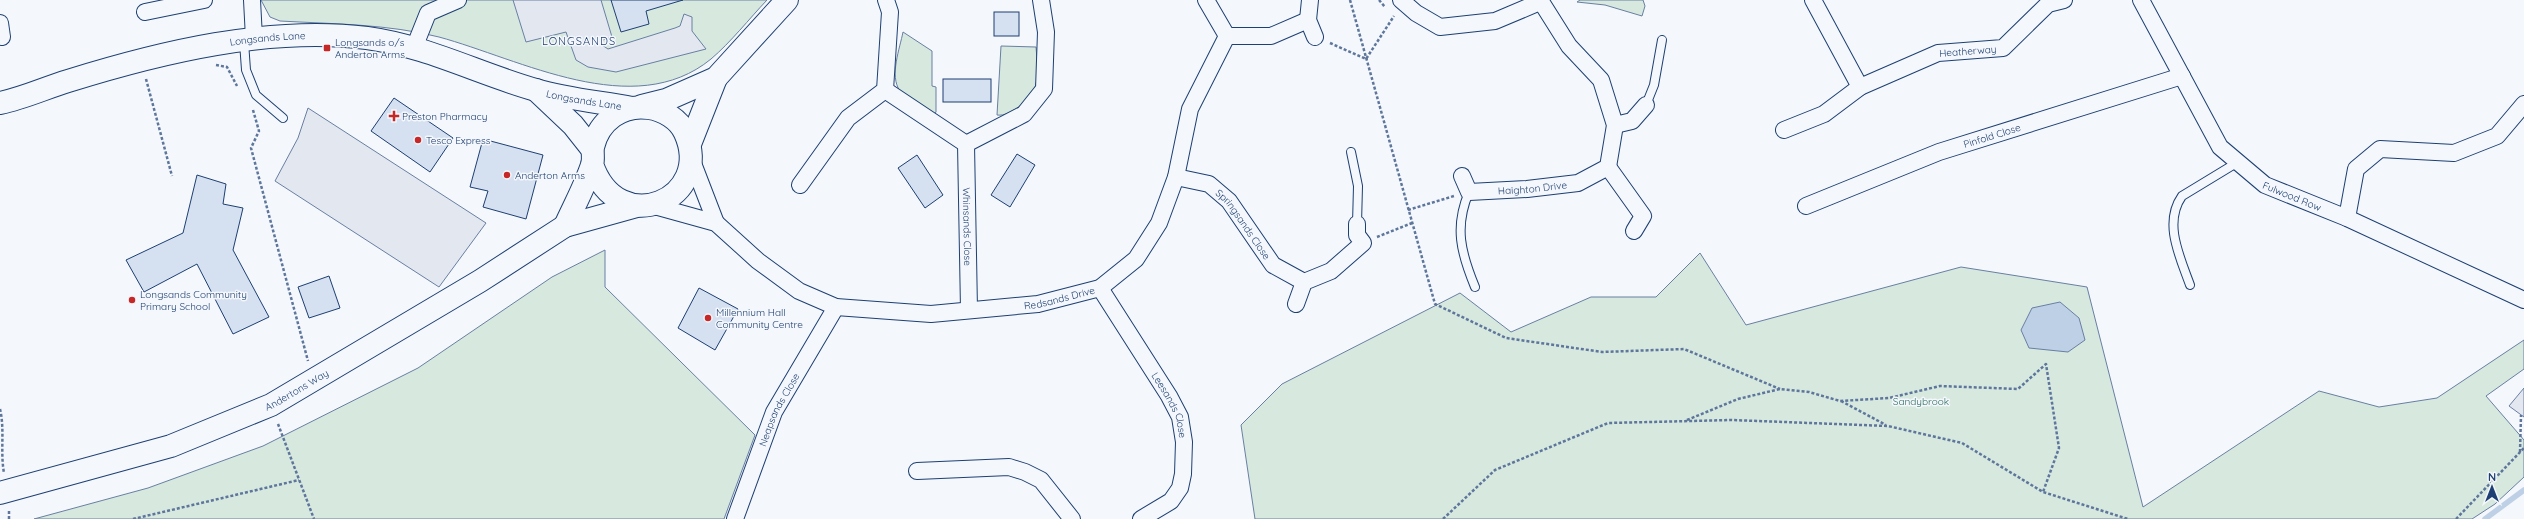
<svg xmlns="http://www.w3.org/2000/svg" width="2524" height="519" font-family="Quicksand,sans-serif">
  <rect width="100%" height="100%" fill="#f4f7fb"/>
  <g fill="#d7e8df" stroke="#687fa3">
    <path d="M261,0H767C749,19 731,42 711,59C634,122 520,59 439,37C388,24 333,24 280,21L270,17Z"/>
    <polygon points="1580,0 1643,0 1645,6 1642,16 1605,5 1577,2"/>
    <path d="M903,32L932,51V86L936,87V112L932,117C922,109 908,101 900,91C889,76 900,48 903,32Z"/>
    <path d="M1001,46L1036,47C1038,73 1042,92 1017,108C1010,112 1005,116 997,115Z"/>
    <polygon points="605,250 605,287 755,435 724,519 34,519 148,488 263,446 418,368 552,277"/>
    <polygon points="1700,253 1746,325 1961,267 2087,287 2143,507 2319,391 2379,407 2437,398 2524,340 2524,369 2486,396 2524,440 2524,477 2495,504 2472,519 1255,519 1241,425 1282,384 1460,293 1511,332 1591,297 1656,297"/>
  </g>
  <g fill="#e3e8f0" stroke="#687fa3">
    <polygon points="513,0 601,0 612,37 600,41 602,45 608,49 675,28 680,26 684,14 692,17 692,31 706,49 616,72 588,67 576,60 566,32 526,42"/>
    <polygon points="308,108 486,223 439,287 275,181 298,138"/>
    <polygon points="2524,388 2524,417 2509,406"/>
  </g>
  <polygon fill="#bed0e5" stroke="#687fa3" points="2060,302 2079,318 2085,340 2068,352 2029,348 2021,330 2032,308"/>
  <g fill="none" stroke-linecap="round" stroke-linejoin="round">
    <polyline stroke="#bed0e5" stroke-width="5.5" points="2485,519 2524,490"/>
  </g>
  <g fill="#d5e0f0" stroke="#1d3f73">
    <polygon points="611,0 683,0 646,11 649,24 621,32"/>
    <rect x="994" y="12" width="25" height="24"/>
    <rect x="943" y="79" width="48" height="23"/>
    <polygon points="394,98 453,138 430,172 371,131"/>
    <polygon points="483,139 543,155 526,219 483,207 488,191 470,187"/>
    <polygon points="1017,154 1035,165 1010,207 991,195"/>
    <polygon points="917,155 943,195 925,208 898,168"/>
    <polygon points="197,175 226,184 223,204 243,208 233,250 269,317 233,334 197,264 144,292 126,260 183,233"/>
    <polygon points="329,276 340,308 309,318 298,287"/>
    <polygon points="699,288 738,309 715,350 678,328"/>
  </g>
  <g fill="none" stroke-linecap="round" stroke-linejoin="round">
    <g stroke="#1d3f73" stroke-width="10">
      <g id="lane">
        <polyline points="244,42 246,70 256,95 283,118"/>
        <polyline points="1646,105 1654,85 1662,40"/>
        <polyline points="1351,152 1358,186 1357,224"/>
        <path d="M1469,192C1454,227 1461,253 1475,287"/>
        <path d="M2190,285C2180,257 2163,223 2182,196L2238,162"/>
      </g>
    </g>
    <g stroke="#1d3f73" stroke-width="18">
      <g id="street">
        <polyline points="252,0 254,38"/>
        <polyline points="1310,0 1308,20 1315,37"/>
        <polyline points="1401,0 1416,13 1440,27 1495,21 1540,2"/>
        <polyline points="1813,0 1860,87"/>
        <path id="s1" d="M2141,0L2220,147L2265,185L2347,218L2524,300"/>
        <polyline points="145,12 204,0"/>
        <polyline points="0,23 2,37"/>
        <polyline points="1227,36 1271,36 1308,20"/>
        <polyline points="414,48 428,13 458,0"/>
        <path id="s2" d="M885,90L966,144L969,310"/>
        <polyline points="1615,125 1632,121 1646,105"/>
        <path id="s3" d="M1784,130L1824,114L1860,87L1938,53L2003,48L2048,4L2064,0"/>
        <polyline points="966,144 1024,114 1044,89 1046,32 1041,0"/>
        <polyline points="691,158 716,223"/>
        <polyline points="1608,167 1643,216 1634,231"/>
        <path id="s4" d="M1462,176L1469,192L1527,189L1578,183L1608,167L1615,125L1601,80L1569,46L1540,0"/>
        <path id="s5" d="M1176,177L1209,184L1229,201L1273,265L1304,282"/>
        <polyline points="800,185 848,118 885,90 890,12 886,0"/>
        <path id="s6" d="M651,205L716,223L758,261L799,291L836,307L931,314L1038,304L1100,288L1136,259L1159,223L1176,177L1190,109L1227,36L1206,0"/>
        <path id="s7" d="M1806,206L1939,152L2182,76"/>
        <polyline points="2347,218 2356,169 2380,149 2454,153 2497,136 2524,104"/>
        <path id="s8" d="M1100,288L1169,396L1180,417L1184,442L1183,474L1180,488L1171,501L1141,519"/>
        <polyline points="1296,304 1304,282 1331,271 1363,243 1357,235 1357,224"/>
        <polyline points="917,471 1009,467 1025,472 1041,480 1072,519"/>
        <path id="s9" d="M735,519L774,412L836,307"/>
      </g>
    </g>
    <g stroke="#1d3f73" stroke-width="24">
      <g id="secondary">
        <polyline points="536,90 573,125 592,149"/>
        <path id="s10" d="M0,103C24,98 45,88 68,81C161,52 269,26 367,38C427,46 479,74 536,90C566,99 600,102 632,108"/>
        <polyline points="642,106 666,100 716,78 787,0"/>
        <polyline points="690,144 716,78"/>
        <path d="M565,226C574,206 585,186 592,165C594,159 592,153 593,147C599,121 622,104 649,108C663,110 679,119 685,133C715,199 618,241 592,164"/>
        <path id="s11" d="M0,493L171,446L271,405L480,281L565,226L637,206"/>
      </g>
    </g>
    <g stroke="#5e769c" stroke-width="2.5" stroke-dasharray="3 2" stroke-linecap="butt">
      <polyline points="1350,0 1435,304 1506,338 1602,352 1684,349 1780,389"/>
      <polyline points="1379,0 1385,7"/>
      <polyline points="1330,43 1366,59 1394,16"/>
      <polyline points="216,65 227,67 237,86"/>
      <polyline points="146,79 172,176"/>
      <polyline points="253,110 259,131 251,148 308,361"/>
      <polyline points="1408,210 1454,196"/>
      <polyline points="1377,237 1412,223"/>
      <polyline points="1841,401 1886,425"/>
      <path d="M0,409C5,430 0,451 4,473"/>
      <polyline points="1687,420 1738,399 1780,389 1809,392 1840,401 1889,398 1940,386 2018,389 2046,364 2059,448 2043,492"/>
      <polyline points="278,424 314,519"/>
      <polyline points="2520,452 2521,415"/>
      <polyline points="9,511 9,519"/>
      <polyline points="133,519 299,480"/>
      <polyline points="1443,519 1495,470 1608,423 1732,420 1888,426 1962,443 2043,492 2128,519"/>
      <polyline points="2456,519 2524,448"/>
    </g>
    <use href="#lane" stroke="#f4f7fb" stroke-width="8"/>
    <use href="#street" stroke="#f4f7fb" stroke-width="16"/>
    <use href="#secondary" stroke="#f4f7fb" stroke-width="22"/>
  </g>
  <g fill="#c62828" stroke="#f4f7fb" stroke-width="1.5">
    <rect x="323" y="44" width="8" height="8" rx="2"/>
    <path d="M392 110h4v4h4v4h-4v4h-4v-4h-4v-4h4z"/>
    <circle cx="418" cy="140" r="4"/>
    <circle cx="507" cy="175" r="4"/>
    <circle cx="132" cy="300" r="4"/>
    <circle cx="708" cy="318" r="4"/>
  </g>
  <g text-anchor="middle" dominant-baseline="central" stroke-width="3" stroke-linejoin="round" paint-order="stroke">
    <g font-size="10" fill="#1d3f73" stroke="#f4f7fb">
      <text stroke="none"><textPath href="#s10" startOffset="276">Longsands Lane</textPath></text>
      <text stroke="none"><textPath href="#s3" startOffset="203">Heatherway</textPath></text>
      <text stroke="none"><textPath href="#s10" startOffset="602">Longsands Lane</textPath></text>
      <text stroke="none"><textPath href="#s7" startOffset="199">Pinfold Close</textPath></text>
      <text stroke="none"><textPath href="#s4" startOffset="81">Haighton Drive</textPath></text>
      <text stroke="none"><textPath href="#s1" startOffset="255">Fulwood Row</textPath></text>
      <text stroke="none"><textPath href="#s5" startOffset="87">Springsands Close</textPath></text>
      <text stroke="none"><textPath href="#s2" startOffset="180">Whinsands Close</textPath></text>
      <text stroke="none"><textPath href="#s6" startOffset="440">Redsands Drive</textPath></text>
      <text stroke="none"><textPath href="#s11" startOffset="315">Andertons Way</textPath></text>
      <text stroke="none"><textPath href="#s8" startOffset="137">Leesands Close</textPath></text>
      <text stroke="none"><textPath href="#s9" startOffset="118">Neapsands Close</textPath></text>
    </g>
    <g font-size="10" fill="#1d3f73" stroke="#f4f7fb" text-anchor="start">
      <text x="335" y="42">Longsands o/s<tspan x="335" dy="12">Anderton Arms</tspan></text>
      <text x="402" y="116">Preston Pharmacy</text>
      <text x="426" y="140">Tesco Express</text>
      <text x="515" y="175">Anderton Arms</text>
      <text x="140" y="294">Longsands Community<tspan x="140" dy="12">Primary School</tspan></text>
      <text x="716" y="312">Millennium Hall<tspan x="716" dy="12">Community Centre</tspan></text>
    </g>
    <g font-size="10" fill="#2c6c60" stroke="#f4f7fb">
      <text x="1921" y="401">Sandybrook</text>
    </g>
    <g font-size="11" letter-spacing="1" fill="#1d3f73" stroke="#f4f7fb">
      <text x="579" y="41">LONGSANDS</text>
    </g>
  </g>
  <g transform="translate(2492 487)" stroke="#f4f7fb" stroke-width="3" paint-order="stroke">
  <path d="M0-3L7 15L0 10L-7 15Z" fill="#1d3f73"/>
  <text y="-6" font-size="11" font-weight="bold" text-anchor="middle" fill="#1d3f73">N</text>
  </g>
</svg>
